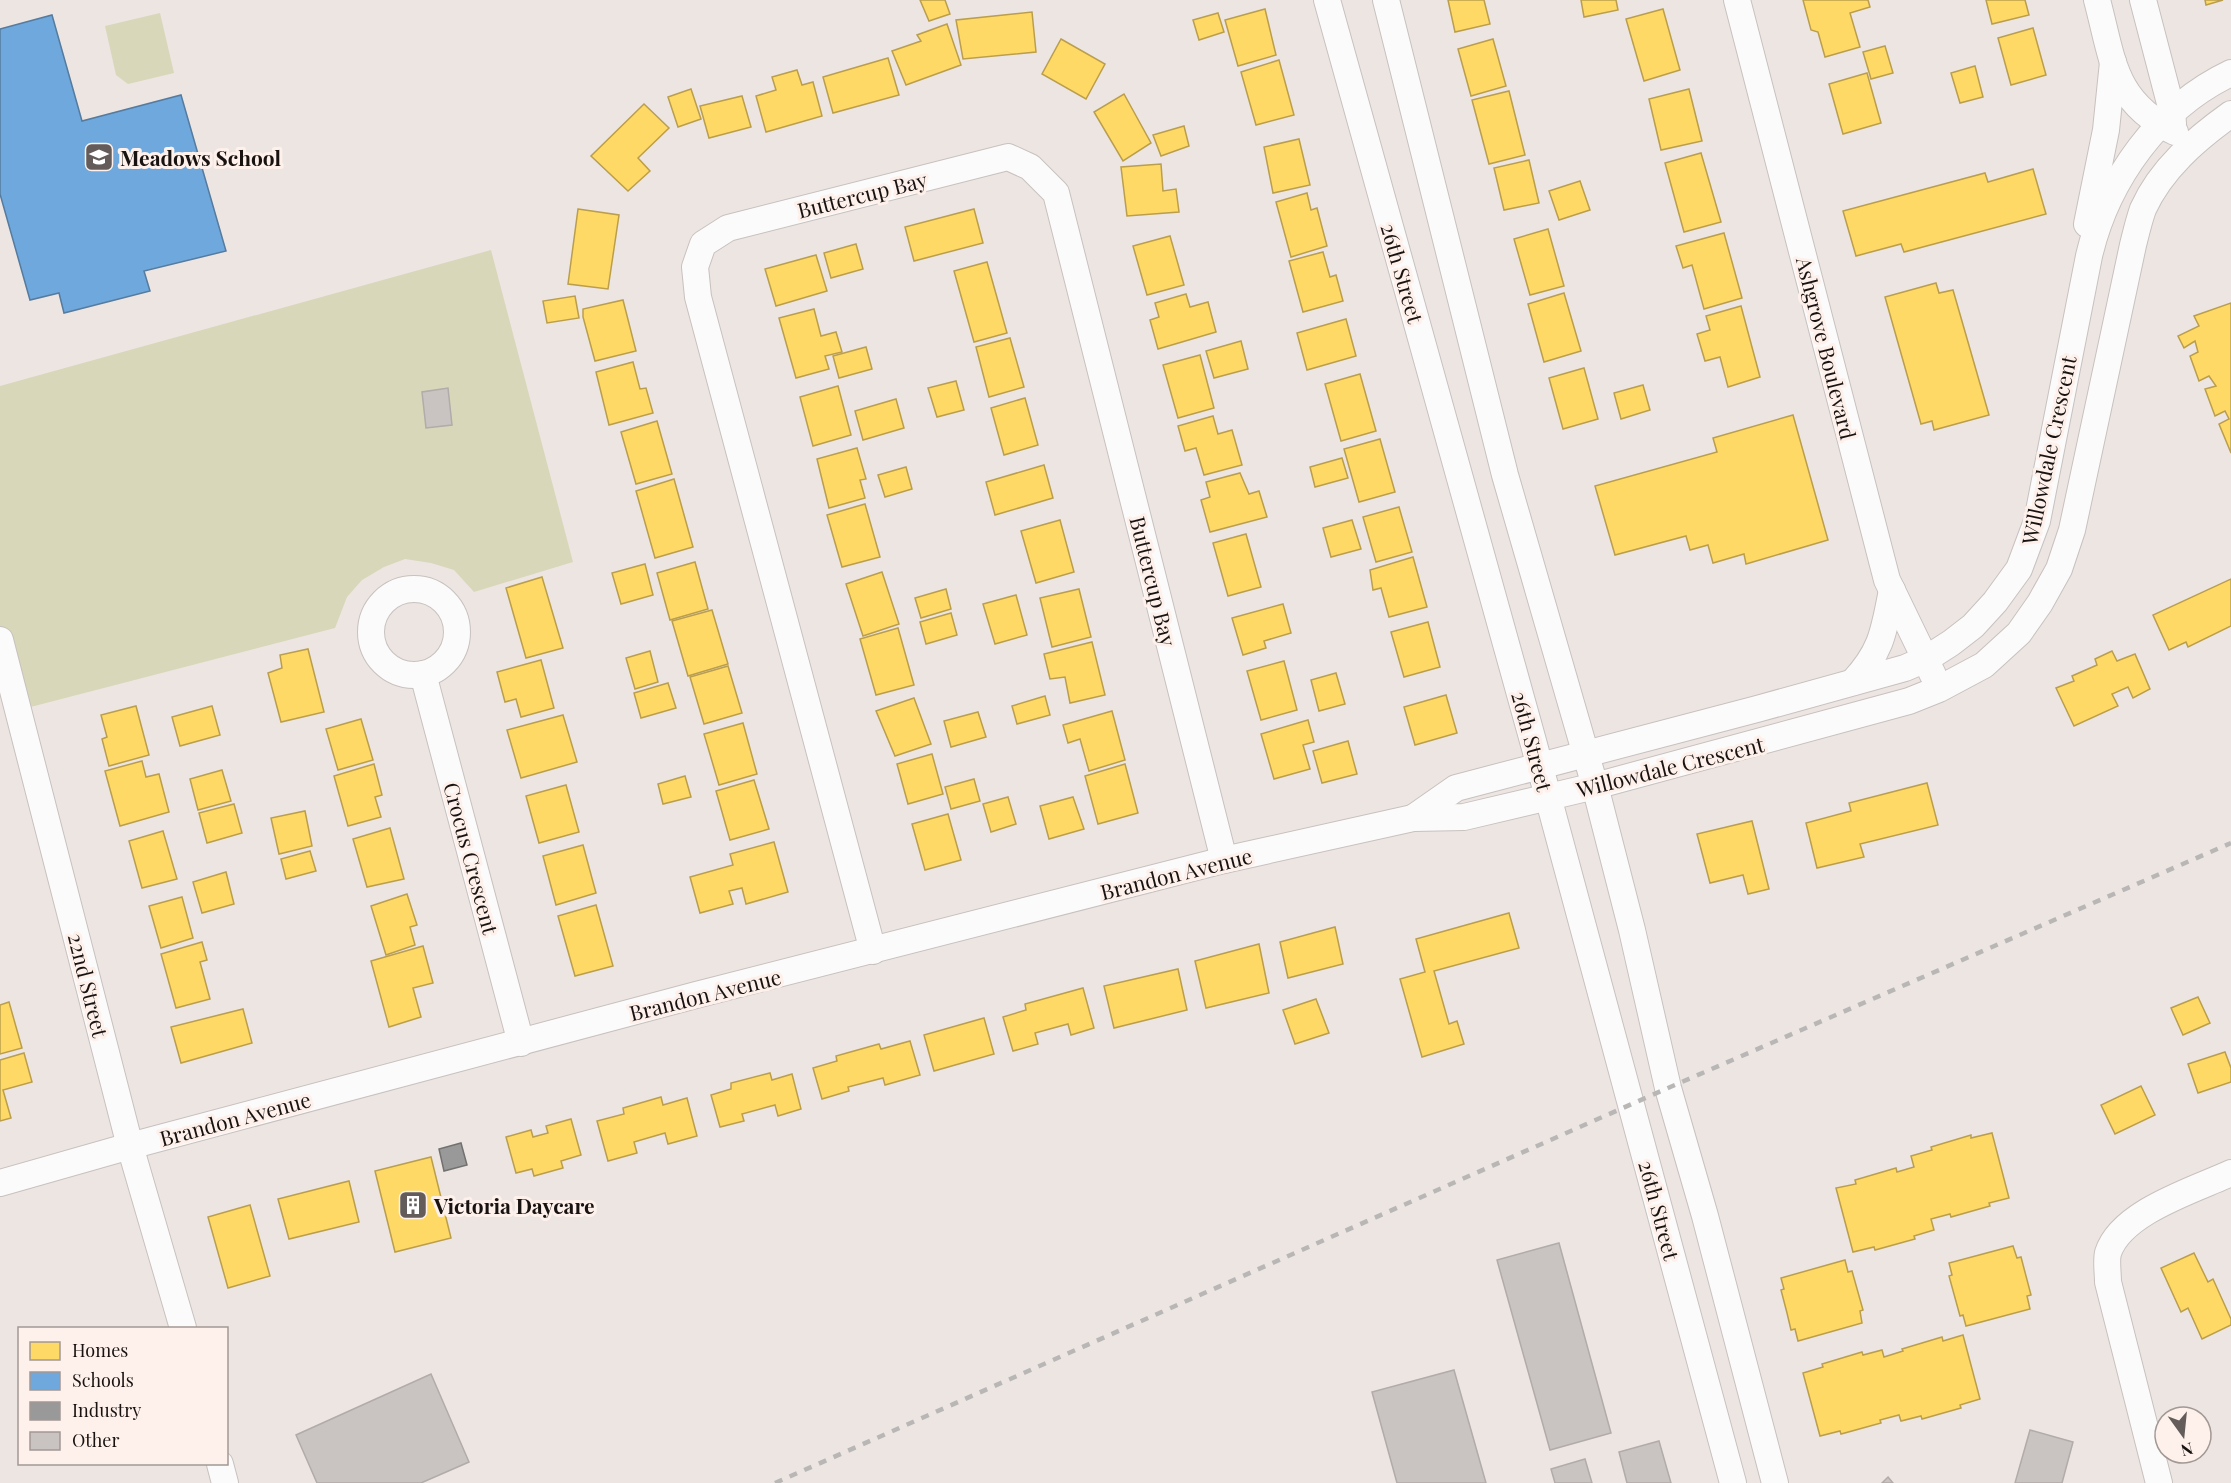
<svg xmlns="http://www.w3.org/2000/svg" width="2231" height="1483" font-family="'Playfair Display',serif">
  <rect width="100%" height="100%" fill="#ede5e2"/>
  <g fill="#d8d7b9">
    <polygon points="160,13 174,73 128,84 116,75 105,26"/>
    <polygon points="491,250 573,562 474,592 454,570 431,563 405,559 384,567 362,580 347,597 335,628 19,710 0,637 0,386"/>
  </g>
  <g fill="#ffd966" stroke="#ba9e4c" stroke-width="1.5">
    <polygon points="920,0 945,0 950,14 929,21"/>
    <polygon points="1448,0 1484,0 1490,24 1455,32"/>
    <polygon points="1581,0 1616,0 1618,10 1584,17"/>
    <polygon points="1803,0 1868,0 1870,7 1850,13 1860,47 1825,57 1818,32 1811,30"/>
    <polygon points="1986,0 2025,0 2029,15 1992,24"/>
    <polygon points="2205,0 2223,0 2206,5"/>
    <polygon points="1265,9 1276,55 1238,66 1225,20"/>
    <polygon points="1663,9 1680,70 1644,81 1626,19"/>
    <polygon points="1032,12 1036,52 963,59 956,20"/>
    <polygon points="1218,13 1224,32 1199,40 1193,20"/>
    <polygon points="947,24 961,65 906,85 892,51 921,41 917,35"/>
    <polygon points="2033,28 2046,75 2011,85 1998,38"/>
    <polygon points="1061,39 1105,64 1086,99 1042,74"/>
    <polygon points="1493,39 1506,86 1471,96 1458,49"/>
    <polygon points="1885,46 1893,73 1871,79 1863,52"/>
    <polygon points="888,58 899,95 833,113 823,77"/>
    <polygon points="1279,60 1294,115 1256,125 1241,72"/>
    <polygon points="1975,66 1983,97 1960,103 1951,73"/>
    <polygon points="797,70 802,85 813,82 822,116 766,132 756,96 776,90 772,77"/>
    <polygon points="1867,73 1881,123 1843,134 1829,84"/>
    <polygon points="691,89 701,119 678,127 668,97"/>
    <polygon points="1689,89 1702,141 1661,150 1649,99"/>
    <polygon points="1509,91 1525,155 1489,164 1472,100"/>
    <polygon points="1124,94 1151,143 1123,161 1094,112"/>
    <polygon points="742,96 751,127 709,138 700,106"/>
    <polygon points="644,104 669,128 638,158 650,171 628,191 591,156"/>
    <polygon points="1184,126 1189,146 1161,156 1153,135"/>
    <polygon points="1299,139 1310,185 1273,193 1264,147"/>
    <polygon points="1701,153 1721,222 1684,232 1665,163"/>
    <polygon points="1529,160 1539,203 1504,210 1494,168"/>
    <polygon points="1161,164 1163,191 1176,189 1179,212 1127,216 1121,167"/>
    <polygon points="2033,169 2046,214 1904,252 1901,244 1856,256 1843,211 1985,173 1988,182"/>
    <polygon points="1580,181 1590,210 1559,220 1549,191"/>
    <polygon points="1307,193 1311,210 1317,208 1327,246 1291,257 1276,202"/>
    <polygon points="578,209 619,215 608,289 568,284"/>
    <polygon points="974,209 983,243 914,261 905,227"/>
    <polygon points="1548,229 1564,286 1530,295 1514,239"/>
    <polygon points="1724,233 1742,298 1704,309 1692,265 1683,268 1676,246"/>
    <polygon points="1170,236 1184,285 1147,295 1133,246"/>
    <polygon points="856,244 863,269 831,278 824,253"/>
    <polygon points="1323,252 1330,277 1336,275 1343,301 1303,312 1289,261"/>
    <polygon points="816,255 827,291 776,306 765,269"/>
    <polygon points="987,262 1007,333 974,342 954,271"/>
    <polygon points="1936,283 1939,293 1953,290 1989,415 1934,430 1932,421 1921,424 1885,297"/>
    <polygon points="1564,293 1581,351 1544,362 1528,304"/>
    <polygon points="1186,294 1190,307 1208,302 1216,332 1158,349 1150,320 1159,317 1155,303"/>
    <polygon points="575,296 579,318 547,323 543,301"/>
    <polygon points="623,300 636,351 595,361 583,317 583,309"/>
    <polygon points="2231,303 2231,453 2219,424 2229,419 2225,411 2215,416 2205,389 2216,386 2209,376 2199,381 2190,356 2198,352 2195,341 2184,348 2178,336 2199,326 2194,316"/>
    <polygon points="1741,306 1760,377 1728,387 1720,357 1705,361 1697,334 1710,330 1706,316"/>
    <polygon points="814,309 821,336 836,332 842,352 825,356 829,369 796,378 779,318"/>
    <polygon points="1346,319 1356,356 1307,370 1297,333"/>
    <polygon points="1010,338 1024,387 989,397 976,347"/>
    <polygon points="1241,341 1248,369 1214,378 1206,351"/>
    <polygon points="866,347 872,369 839,378 833,356"/>
    <polygon points="1200,355 1214,408 1178,418 1163,365"/>
    <polygon points="633,362 640,389 646,388 653,413 609,425 596,372"/>
    <polygon points="1584,368 1598,419 1563,429 1549,378"/>
    <polygon points="1360,374 1376,431 1341,441 1325,384"/>
    <polygon points="956,381 964,410 937,417 928,388"/>
    <polygon points="1643,385 1650,410 1621,419 1614,393"/>
    <polygon points="838,386 851,435 813,446 800,397"/>
    <polygon points="1025,398 1038,445 1004,455 991,408"/>
    <polygon points="896,399 904,428 863,440 855,411"/>
    <polygon points="1793,415 1828,540 1746,564 1744,554 1713,563 1708,545 1690,550 1686,536 1615,555 1595,486 1717,452 1713,438"/>
    <polygon points="1213,416 1218,434 1232,430 1242,465 1204,475 1196,448 1185,451 1178,426"/>
    <polygon points="657,421 672,474 636,484 621,432"/>
    <polygon points="1380,439 1395,492 1359,502 1344,449"/>
    <polygon points="857,448 866,479 860,480 865,498 829,508 817,459"/>
    <polygon points="1342,458 1348,478 1315,487 1310,467"/>
    <polygon points="1044,465 1053,498 995,515 986,482"/>
    <polygon points="906,467 912,489 885,497 878,475"/>
    <polygon points="1240,473 1249,494 1259,491 1267,517 1210,532 1201,500 1210,497 1206,482"/>
    <polygon points="674,479 693,547 655,558 636,491"/>
    <polygon points="865,504 880,557 842,567 827,515"/>
    <polygon points="1399,507 1412,552 1376,562 1363,517"/>
    <polygon points="1060,520 1074,572 1036,583 1021,531"/>
    <polygon points="1352,520 1361,549 1331,557 1323,528"/>
    <polygon points="1246,534 1261,587 1228,596 1213,543"/>
    <polygon points="1413,557 1427,607 1389,617 1381,588 1373,590 1370,570"/>
    <polygon points="695,562 708,609 670,620 657,573"/>
    <polygon points="645,564 653,595 621,604 612,573"/>
    <polygon points="882,572 899,624 863,636 846,584"/>
    <polygon points="542,577 563,648 526,658 506,588"/>
    <polygon points="2231,579 2231,626 2188,647 2186,642 2169,650 2153,615"/>
    <polygon points="946,589 951,609 921,618 915,598"/>
    <polygon points="1079,589 1091,637 1052,647 1040,598"/>
    <polygon points="1016,595 1027,635 995,644 983,604"/>
    <polygon points="1283,604 1291,633 1264,641 1266,648 1243,655 1232,618"/>
    <polygon points="712,610 728,664 688,676 672,621"/>
    <polygon points="951,613 957,635 926,644 920,622"/>
    <polygon points="1428,622 1440,667 1404,677 1391,632"/>
    <polygon points="898,628 914,685 876,695 860,639"/>
    <polygon points="1092,642 1105,695 1070,703 1065,677 1050,679 1044,654"/>
    <polygon points="308,649 324,712 281,722 268,673 282,668 280,655"/>
    <polygon points="650,651 658,682 635,689 626,658"/>
    <polygon points="2112,651 2117,661 2135,654 2150,689 2133,698 2128,687 2112,694 2118,706 2074,726 2056,688 2074,681 2072,676 2097,665 2095,659"/>
    <polygon points="541,660 554,708 521,717 516,699 505,702 497,672"/>
    <polygon points="1284,661 1297,710 1261,720 1247,671"/>
    <polygon points="728,666 742,713 704,724 690,677"/>
    <polygon points="1336,673 1345,704 1319,711 1311,680"/>
    <polygon points="668,683 676,708 641,718 634,693"/>
    <polygon points="1446,695 1457,733 1415,745 1404,707"/>
    <polygon points="1045,696 1050,715 1017,724 1012,706"/>
    <polygon points="914,698 931,744 895,756 876,711"/>
    <polygon points="136,706 149,755 109,766 102,739 107,737 101,715"/>
    <polygon points="212,706 220,735 180,746 172,717"/>
    <polygon points="1112,711 1125,760 1089,771 1080,739 1068,743 1063,725"/>
    <polygon points="978,712 986,737 951,747 944,721"/>
    <polygon points="563,715 577,762 521,778 507,730"/>
    <polygon points="361,719 373,760 338,770 326,729"/>
    <polygon points="1308,720 1314,742 1303,745 1310,769 1274,779 1261,734"/>
    <polygon points="743,723 757,774 719,785 704,734"/>
    <polygon points="1348,741 1357,774 1322,783 1313,751"/>
    <polygon points="932,754 943,794 908,804 897,764"/>
    <polygon points="142,761 146,777 159,774 169,812 120,826 105,771"/>
    <polygon points="374,764 382,795 375,797 381,817 348,826 334,776"/>
    <polygon points="1125,764 1138,813 1098,824 1085,776"/>
    <polygon points="222,770 231,801 198,810 190,779"/>
    <polygon points="685,776 691,797 663,804 658,784"/>
    <polygon points="974,779 980,801 951,809 945,787"/>
    <polygon points="754,780 769,829 730,840 716,791"/>
    <polygon points="1927,783 1938,825 1860,844 1864,857 1817,868 1806,823 1851,811 1849,803"/>
    <polygon points="566,785 579,832 539,843 526,796"/>
    <polygon points="1008,797 1016,824 991,832 983,804"/>
    <polygon points="1073,797 1084,829 1049,839 1040,806"/>
    <polygon points="234,804 242,833 207,843 199,813"/>
    <polygon points="305,811 312,846 279,854 271,818"/>
    <polygon points="948,814 961,860 925,870 912,824"/>
    <polygon points="1752,821 1769,889 1748,894 1743,875 1710,883 1697,834"/>
    <polygon points="390,828 404,879 367,887 353,839"/>
    <polygon points="163,831 177,879 142,888 129,841"/>
    <polygon points="774,842 788,892 746,904 742,888 729,891 733,904 700,913 690,877 733,865 730,854"/>
    <polygon points="583,845 596,893 556,905 543,856"/>
    <polygon points="310,851 316,871 286,879 281,859"/>
    <polygon points="226,872 234,904 202,913 193,882"/>
    <polygon points="407,894 417,925 410,927 415,945 386,955 371,906"/>
    <polygon points="182,897 193,938 161,948 149,906"/>
    <polygon points="596,905 613,966 575,976 558,916"/>
    <polygon points="1509,913 1519,948 1434,971 1449,1024 1457,1021 1464,1044 1422,1057 1400,979 1425,972 1416,939"/>
    <polygon points="1335,927 1343,964 1288,978 1280,942"/>
    <polygon points="202,942 207,960 200,962 210,999 176,1008 161,954"/>
    <polygon points="1259,944 1269,993 1206,1008 1195,961"/>
    <polygon points="423,946 433,983 413,988 421,1017 389,1027 371,961"/>
    <polygon points="1178,969 1187,1010 1114,1028 1104,986"/>
    <polygon points="1083,988 1094,1028 1071,1035 1068,1024 1035,1033 1038,1044 1013,1051 1003,1017 1026,1010 1025,1004"/>
    <polygon points="2198,997 2210,1023 2183,1035 2171,1008"/>
    <polygon points="1316,999 1329,1033 1295,1044 1283,1010"/>
    <polygon points="9,1002 22,1048 0,1054 0,1005"/>
    <polygon points="243,1009 252,1043 181,1063 171,1027"/>
    <polygon points="984,1018 994,1054 934,1071 924,1035"/>
    <polygon points="910,1041 920,1075 885,1085 883,1078 848,1087 849,1091 822,1099 813,1068 837,1061 836,1056 879,1044 881,1049"/>
    <polygon points="2225,1052 2231,1068 2231,1082 2198,1093 2188,1064"/>
    <polygon points="24,1053 32,1082 3,1090 11,1118 0,1121 0,1060"/>
    <polygon points="770,1073 772,1080 792,1074 801,1109 778,1116 775,1105 742,1114 744,1121 720,1127 711,1095 731,1089 731,1083"/>
    <polygon points="2141,1086 2155,1115 2115,1134 2101,1105"/>
    <polygon points="661,1097 663,1105 687,1098 697,1136 668,1144 665,1133 634,1142 637,1153 608,1161 597,1121 624,1114 623,1108"/>
    <polygon points="571,1119 581,1155 561,1161 563,1168 534,1176 532,1169 516,1173 506,1137 531,1130 533,1137 548,1133 546,1126"/>
    <polygon points="1992,1133 2009,1198 1989,1203 1990,1206 1951,1217 1950,1214 1931,1219 1934,1230 1914,1236 1915,1239 1875,1250 1874,1247 1853,1252 1836,1188 1856,1184 1855,1180 1896,1168 1897,1172 1914,1167 1911,1156 1932,1150 1931,1147 1971,1135 1971,1138"/>
    <polygon points="431,1157 451,1238 395,1252 375,1171"/>
    <polygon points="349,1181 359,1222 289,1239 278,1199"/>
    <polygon points="250,1205 270,1276 228,1288 208,1217"/>
    <polygon points="2013,1246 2017,1258 2021,1257 2031,1295 2027,1296 2030,1309 1966,1326 1963,1315 1960,1316 1949,1276 1952,1275 1949,1263"/>
    <polygon points="2194,1253 2208,1282 2213,1279 2231,1319 2231,1325 2202,1339 2188,1308 2181,1312 2161,1268"/>
    <polygon points="1845,1260 1848,1272 1852,1271 1863,1310 1860,1311 1862,1323 1798,1341 1795,1329 1791,1330 1787,1313 1781,1290 1784,1289 1781,1278"/>
    <polygon points="1963,1335 1980,1399 1960,1405 1961,1408 1922,1419 1921,1416 1901,1421 1899,1415 1880,1420 1881,1423 1841,1434 1840,1431 1820,1436 1803,1373 1823,1367 1822,1364 1862,1352 1863,1355 1882,1350 1884,1357 1903,1351 1902,1349 1942,1337 1943,1341"/>
  </g>
  <polygon fill="#6fa8dc" stroke="#557b9f" stroke-width="1.5" points="52,15 82,121 181,95 226,251 144,271 150,291 64,313 59,293 30,300 0,194 0,29"/>
  <polygon fill="#999" stroke="#727170" stroke-width="1.5" points="461,1143 467,1165 444,1171 439,1149"/>
  <g fill="#c9c3c1" stroke="#b1aba9" stroke-width="1.5">
    <polygon points="448,388 452,425 426,428 422,392"/>
    <polygon points="1559,1243 1611,1433 1550,1450 1497,1260"/>
    <polygon points="1454,1370 1486,1483 1397,1483 1372,1392"/>
    <polygon points="431,1374 469,1462 421,1483 317,1483 296,1435"/>
    <polygon points="2030,1430 2073,1442 2062,1483 2015,1483"/>
    <polygon points="1659,1441 1671,1483 1627,1483 1619,1452"/>
    <polygon points="1585,1459 1592,1483 1555,1483 1551,1469"/>
    <polygon points="1888,1477 1893,1483 1882,1483"/>
  </g>
  <g fill="none" stroke-linecap="round" stroke-linejoin="round">
    <g stroke="#c7c1bf" stroke-width="28">
      <g id="minor">
        <polyline points="1327,0 1533,741 1733,1483"/>
        <polyline points="1386,0 1505,475 1595,786 1632,930 1668,1088 1705,1216 1775,1483"/>
        <polyline points="1737,0 1887,580 1933,675"/>
        <path d="M2097,0C2113,60 2113,102 2175,132"/>
        <polyline points="2143,0 2172,111 2173,124"/>
        <polyline points="2087,224 2106,130 2113,62"/>
        <circle cx="414" cy="632" r="43"/>
        <polyline points="0,640 130,1146 183,1328"/>
        <polyline points="423,674 521,1043"/>
        <path d="M1853,682C1882,651 1884,631 1892,590"/>
        <path d="M1413,818L1456,788L1757,709L1905,668L1926,659L1951,643L1973,626L1995,602L2019,569L2037,521L2089,256C2107,179 2159,107 2231,73"/>
        <polyline points="873,951 698,297 695,267 703,244 728,228 1008,157 1030,167 1056,193 1224,860"/>
        <path d="M0,1183L130,1146L696,995L1224,860L1413,818L1464,817L1595,786L1909,701L1939,689L1984,665L2019,633L2040,603L2059,569L2072,530L2133,245C2136,233 2139,220 2143,209C2161,169 2196,139 2231,114"/>
        <polyline points="220,1464 225,1483"/>
        <path d="M2159,1483L2108,1282C2108,1273 2106,1261 2108,1253C2121,1212 2194,1190 2231,1173"/>
      </g>
    </g>
    <use href="#minor" stroke="#fcfbfb" stroke-width="26"/>
    <polyline stroke="#b9b7b6" stroke-width="4.5" stroke-dasharray="8 8" stroke-linecap="butt" points="775,1483 1668,1088 2231,843"/>
  </g>
  <defs>
    <g id="school-square" transform="scale(1.5)"><rect x="-9" y="-9" width="18" height="18" rx="4" fill="#635c5a" stroke="#fef1eb"/><path d="M0-5L7-2L0 1L-7-2ZM-4 1L0 2.5L4 1V4Q0 6-4 4Z" fill="#fff"/></g>
    <g id="building-square" transform="scale(1.5)"><rect x="-9" y="-9" width="18" height="18" rx="4" fill="#635c5a" stroke="#fef1eb"/><path d="M-4-6H4V6H1V3H-1V6H-4ZM-2.5-4.3h1.7v1.8h-1.7ZM.8-4.3h1.7v1.8H.8ZM-2.5-1h1.7V.8h-1.7ZM.8-1h1.7V.8H.8Z" fill="#fff"/></g>
  </defs>
  <g fill-rule="evenodd">
    <use href="#school-square" x="99" y="157"/>
    <use href="#building-square" x="413" y="1205"/>
  </g>
  <g text-anchor="middle" dominant-baseline="central" stroke-width="6" stroke-linejoin="round" paint-order="stroke">
    <g font-size="21" font-weight="bold" fill="#181311" stroke="#fef1eb" text-anchor="start">
      <text x="120" y="157">Meadows School</text>
      <text x="434" y="1205">Victoria Daycare</text>
    </g>
    <g font-size="21" fill="#181311" stroke="#fef1eb">
      <text transform="translate(862 194) rotate(-14)">Buttercup Bay</text>
      <text transform="translate(1403 273) rotate(74)">26th Street</text>
      <text transform="translate(1827 348) rotate(76)">Ashgrove Boulevard</text>
      <text transform="translate(2048 450) rotate(-78)">Willowdale Crescent</text>
      <text transform="translate(1154 581) rotate(76)">Buttercup Bay</text>
      <text transform="translate(1533 741) rotate(75)">26th Street</text>
      <text transform="translate(1670 766) rotate(-14)">Willowdale Crescent</text>
      <text transform="translate(472 858) rotate(75)">Crocus Crescent</text>
      <text transform="translate(1176 873) rotate(-14)">Brandon Avenue</text>
      <text transform="translate(89 985) rotate(76)">22nd Street</text>
      <text transform="translate(705 994) rotate(-14)">Brandon Avenue</text>
      <text transform="translate(235 1118) rotate(-15)">Brandon Avenue</text>
      <text transform="translate(1660 1210) rotate(75)">26th Street</text>
    </g>
  </g>
  <rect x="18" y="1327" width="210" height="138" fill="#fef1eb" stroke="#a29894" stroke-width="1.5"/>
  <rect x="30" y="1342" width="30" height="18" fill="#ffd966" stroke="#a29894" stroke-width="1.5"/>
  <text x="72" y="1357" font-size="18" fill="#181311">Homes</text>
  <rect x="30" y="1372" width="30" height="18" fill="#6fa8dc" stroke="#a29894" stroke-width="1.5"/>
  <text x="72" y="1387" font-size="18" fill="#181311">Schools</text>
  <rect x="30" y="1402" width="30" height="18" fill="#999999" stroke="#a29894" stroke-width="1.5"/>
  <text x="72" y="1417" font-size="18" fill="#181311">Industry</text>
  <rect x="30" y="1432" width="30" height="18" fill="#c9c3c1" stroke="#a29894" stroke-width="1.5"/>
  <text x="72" y="1447" font-size="18" fill="#181311">Other</text>
  <g transform="translate(2183 1435) rotate(165)"><circle r="28" fill="#fef1eb" stroke="#a29894" stroke-width="1.5"/>
  <path d="M0-4.5L10 22L0 15L-10 22Z" fill="#635c5a"/>
  <text y="-9" font-size="16" font-weight="bold" text-anchor="middle" fill="#181311">N</text>
  </g>
</svg>
